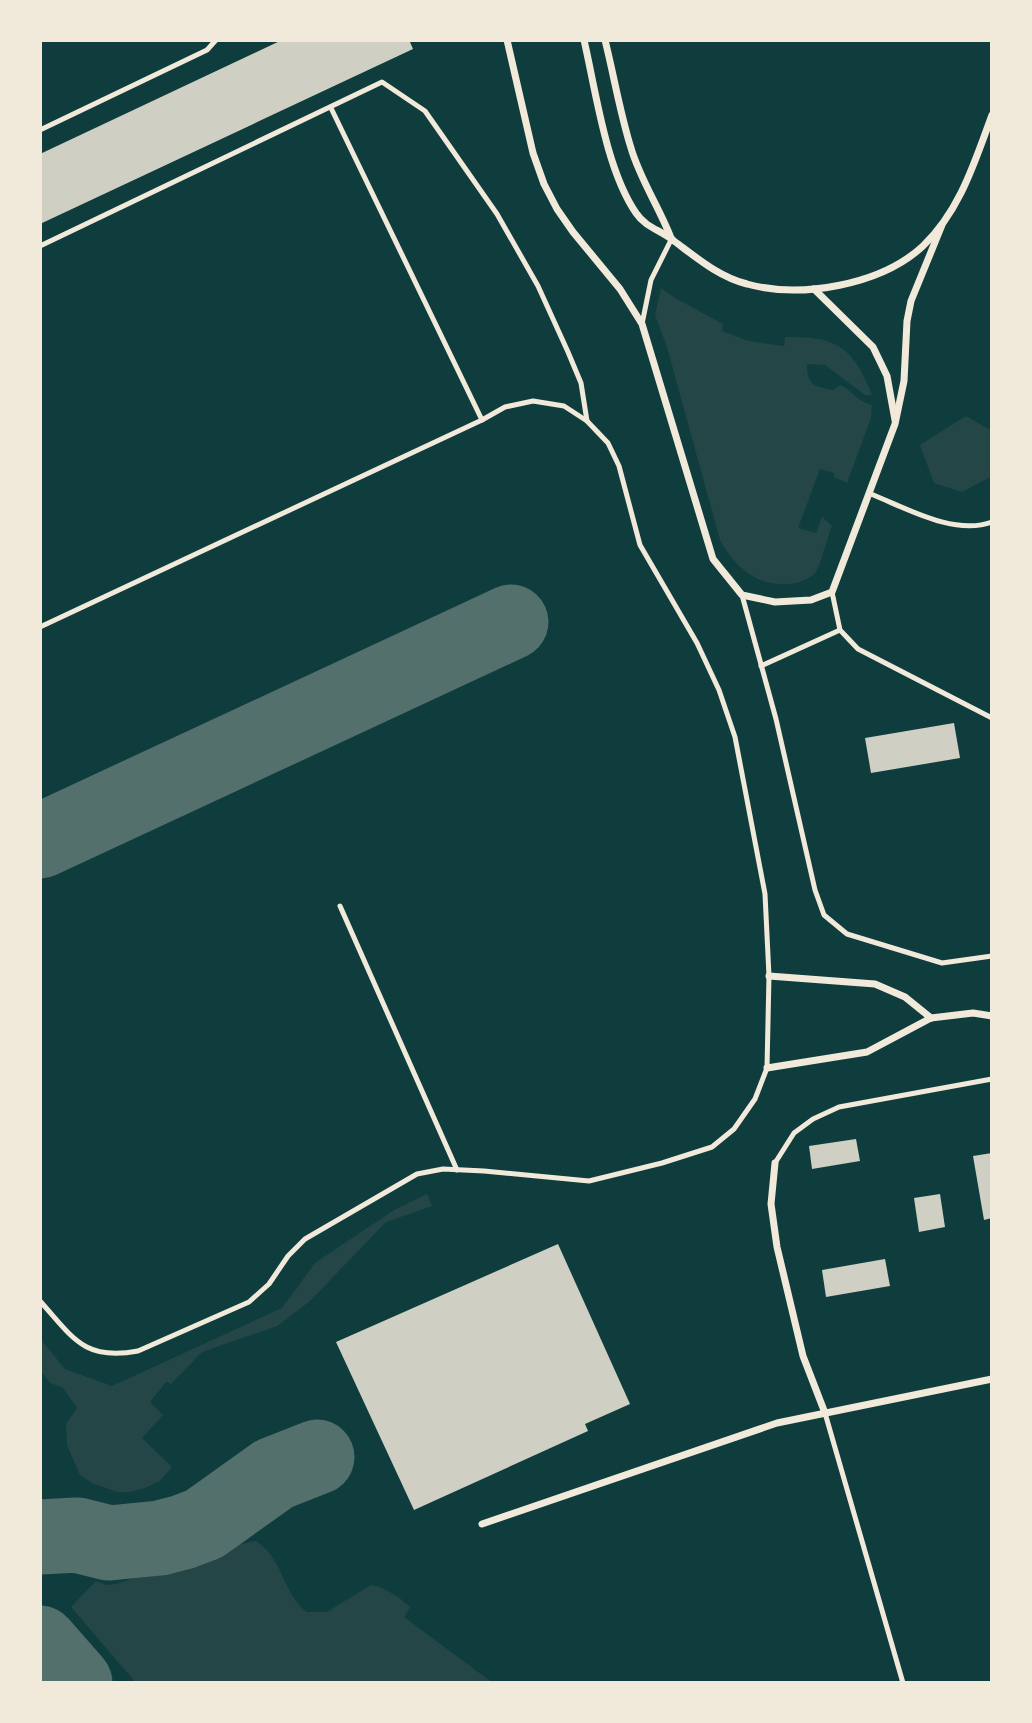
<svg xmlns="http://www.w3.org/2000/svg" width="1032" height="1723" font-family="'Space Grotesk',sans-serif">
  <rect width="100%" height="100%" fill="#0f3d3e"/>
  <g fill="#244646">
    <path d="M661,288L675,298L723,324L722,331L748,341L784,346L785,337C837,336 853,347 872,395H865L825,365L807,364C807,386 814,386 833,390L840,385C853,391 858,402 872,405L871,418L847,483L834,477V473L820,469L798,528L816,533L822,517L832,526C827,538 822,563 815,573C810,579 797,583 790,584C757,587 735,567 720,540L667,347L655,315Z"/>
    <polygon points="966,416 992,431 992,476 962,492 934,483 920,445"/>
    <polygon points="427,1194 432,1206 386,1222 310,1301 277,1326 202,1352 171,1384 166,1382 150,1402 163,1415 142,1438 172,1467 160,1481 145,1488 130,1492 117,1492 92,1483 80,1475 67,1445 66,1424 77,1408 63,1388 50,1383 40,1370 40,1339 65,1369 112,1386 282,1308 315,1263 396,1209"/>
    <path d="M255,1541C283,1556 282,1594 307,1612H327L371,1585L380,1587L397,1596L410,1607L404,1617L493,1683H136L71,1607L96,1581L106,1585L116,1584L231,1546Z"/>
  </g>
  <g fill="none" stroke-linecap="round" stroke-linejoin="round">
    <g stroke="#53706d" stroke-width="75">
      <polyline points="40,841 511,622"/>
      <polyline points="40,1537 77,1535 109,1543 160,1538 183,1532 204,1524 274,1474 317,1457"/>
      <polyline points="40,1643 75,1683"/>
    </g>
  </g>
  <g fill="#cfcfc3">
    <polygon points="282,40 413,40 410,42 413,49 40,224 40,154"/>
    <polygon points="954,723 960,758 871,773 865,738"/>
    <polygon points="856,1139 860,1161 812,1169 809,1146"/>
    <polygon points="992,1153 992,1218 984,1220 973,1156"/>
    <polygon points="940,1194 945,1227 919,1232 914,1198"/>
    <polygon points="558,1244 630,1404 585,1424 588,1431 414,1510 336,1342"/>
    <polygon points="885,1259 890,1286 826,1297 822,1270"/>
  </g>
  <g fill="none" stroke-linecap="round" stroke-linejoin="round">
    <g stroke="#f1e9da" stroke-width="5">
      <polyline points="331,108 482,420"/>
      <polyline points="40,130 207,50 216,40"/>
      <polyline points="40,246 382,82 425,111 497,214 538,286 568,352 581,383 587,421"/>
      <polyline points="642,324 651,280 672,238"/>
      <path d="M871,494C906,508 954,536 992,522"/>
      <polyline points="832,592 840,630 858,649 992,718"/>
      <polyline points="742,595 776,719 815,890 824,915 847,934 942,963 992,956"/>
      <path d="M40,627L482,420L505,407L533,401L564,406L587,421L608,443L619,466L640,545L697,643L719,690L735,737L765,894L769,976L767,1068L755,1099L734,1129L712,1147L662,1163L589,1181L484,1171L443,1169L417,1174L305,1239L288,1256L269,1284L249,1302L138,1351C84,1361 73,1338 40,1301"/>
      <polyline points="761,666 840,630"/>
      <polyline points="340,906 457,1170"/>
      <polyline points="775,1163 794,1133 813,1119 839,1107 992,1079"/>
      <polyline points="825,1413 903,1683"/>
    </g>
    <g stroke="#f1e9da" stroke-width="7">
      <polyline points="507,40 533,153 544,184 557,209 573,232 620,289 642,324 713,559 742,595 775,602 811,600 832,592 895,424 904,381 907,321 911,301 942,225"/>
      <path d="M584,40C596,92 606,169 636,213C646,228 661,230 674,241C697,258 719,277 747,284C801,299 881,285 923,246C960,211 975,161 992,115"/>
      <path d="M605,40C614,76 620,113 631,148C640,179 659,207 671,238"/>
      <polyline points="814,289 873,347 887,376 895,420"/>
      <polyline points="769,976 875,984 905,997 931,1018"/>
      <polyline points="767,1068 867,1052 931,1018 973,1013 992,1016"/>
      <polyline points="775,1163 771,1204 777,1247 803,1356 825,1413"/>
      <polyline points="482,1524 777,1423 992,1379"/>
    </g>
  </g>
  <rect width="1032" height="1723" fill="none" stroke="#f1e9da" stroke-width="84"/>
</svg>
